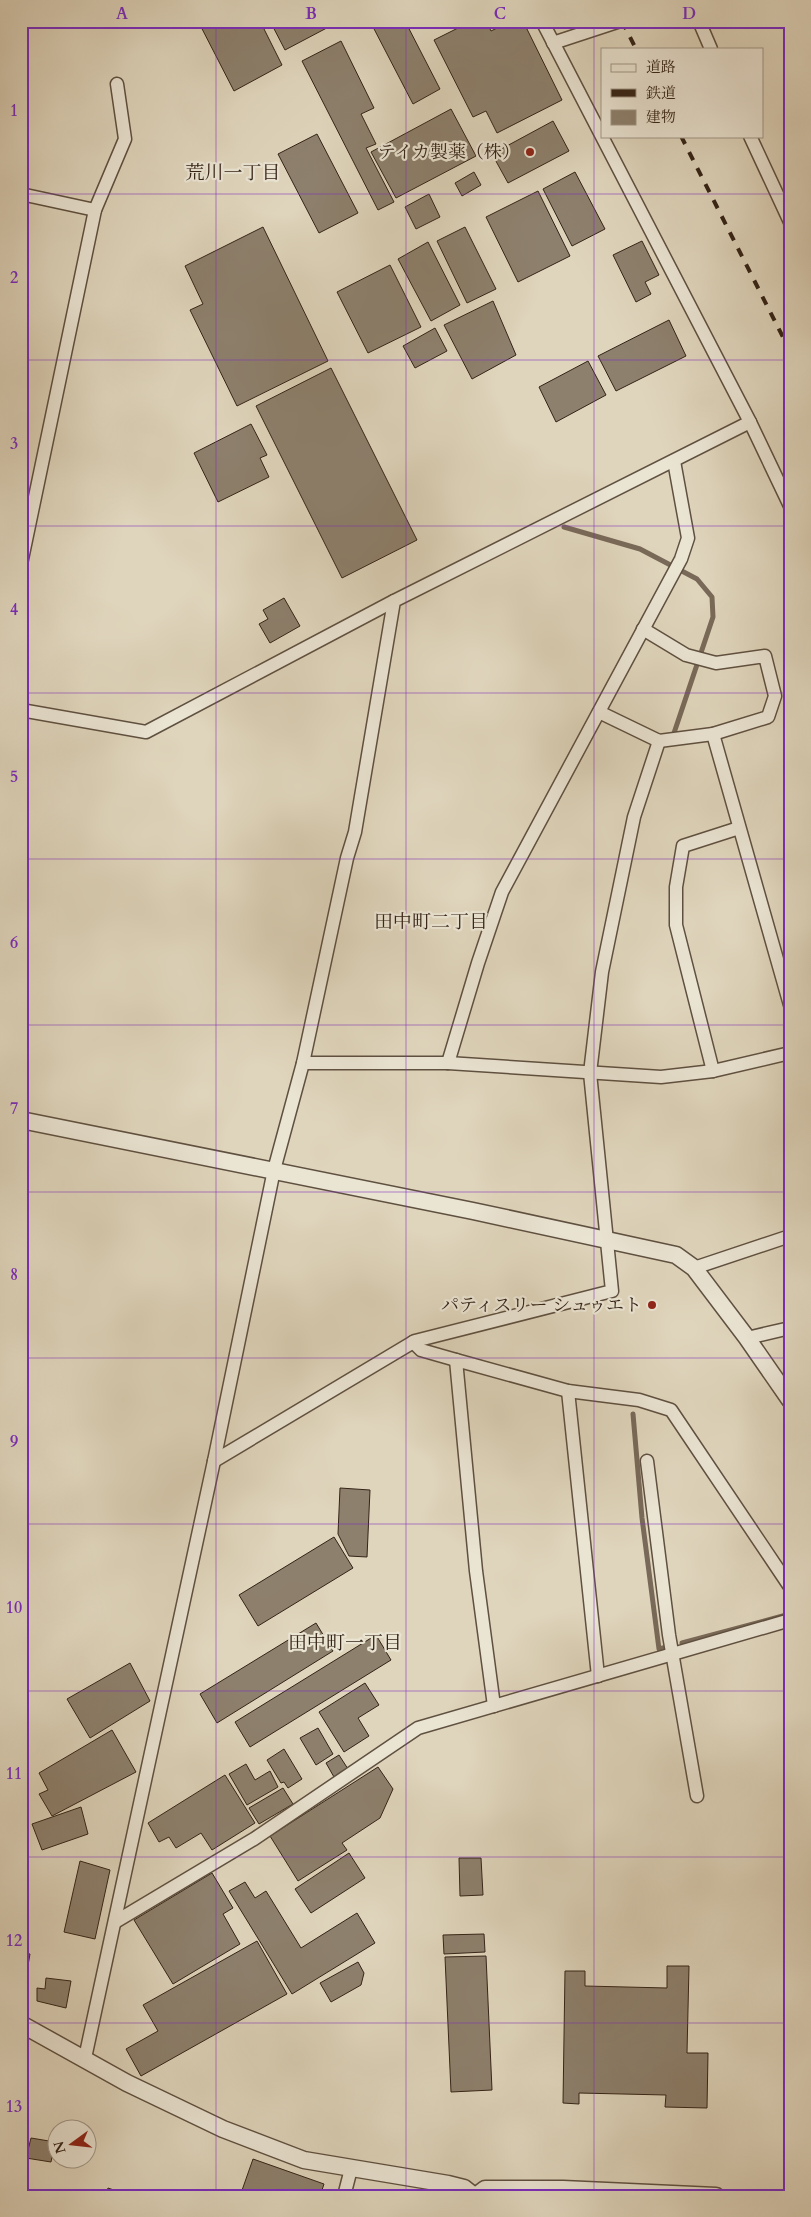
<svg xmlns="http://www.w3.org/2000/svg" width="811" height="2217" font-family="Cardo,'Noto Serif JP',serif">
  <rect width="100%" height="100%" fill="#dfd5bc"/>
  <filter id="stains"><feTurbulence type="fractalNoise" baseFrequency=".004" numOctaves="4"/><feColorMatrix values="0 0 0 0 .2 0 0 0 0 .09 0 0 0 0 .02 0 0 0 .5 -.17"/></filter>
  <radialGradient id="worn" r=".72"><stop offset=".6" stop-color="#630" stop-opacity="0"/><stop offset="1" stop-color="#630" stop-opacity=".3"/></radialGradient>
  <g fill="none" stroke-linecap="round" stroke-linejoin="round">
    <g stroke="#786958" stroke-width="5">
      <polyline points="564,527 640,549 697,579 712,597 713,617 674,733"/>
      <polyline points="633,1414 642,1518 659,1649 667,1647"/>
      <polyline points="682,1643 790,1614"/>
    </g>
  </g>
  <g fill="#8d806d" stroke="#342317">
    <polygon points="198,21 260,21 282,65 234,91"/>
    <polygon points="270,21 340,21 285,50"/>
    <polygon points="380,21 405,21 440,89 413,104 372,25"/>
    <polygon points="472,21 486,21 491,31 511,21 523,21 562,100 497,133 486,111 473,117 434,40"/>
    <polygon points="341,41 374,108 361,114 376,144 366,148 394,202 378,210 302,61"/>
    <polygon points="451,109 476,156 396,198 371,152"/>
    <polygon points="553,121 569,151 508,183 492,154"/>
    <polygon points="317,134 358,213 319,233 278,154"/>
    <polygon points="474,172 481,185 462,196 455,183"/>
    <polygon points="575,172 605,229 572,246 543,189"/>
    <polygon points="538,191 570,256 518,282 486,217"/>
    <polygon points="429,194 440,217 416,229 405,207"/>
    <polygon points="263,227 328,361 237,406 190,310 203,304 185,266"/>
    <polygon points="465,227 496,289 467,303 437,241"/>
    <polygon points="642,241 659,275 645,282 651,294 636,302 613,255"/>
    <polygon points="428,242 460,305 431,321 398,259"/>
    <polygon points="390,265 421,327 368,353 337,292"/>
    <polygon points="493,301 516,355 472,379 444,325"/>
    <polygon points="669,320 686,356 616,391 598,356"/>
    <polygon points="435,328 447,351 415,368 403,346"/>
    <polygon points="588,361 606,395 556,422 539,387"/>
    <polygon points="331,368 417,540 342,578 256,406"/>
    <polygon points="251,424 267,455 260,458 269,477 218,502 194,453"/>
    <polygon points="284,598 300,626 270,643 259,624 268,619 263,610"/>
    <polygon points="340,1488 370,1490 367,1557 349,1556 338,1534"/>
    <polygon points="334,1537 353,1568 258,1626 239,1595"/>
    <polygon points="316,1623 333,1651 217,1723 200,1694"/>
    <polygon points="376,1635 391,1660 250,1747 235,1722"/>
    <polygon points="130,1663 150,1701 90,1738 67,1699"/>
    <polygon points="365,1683 379,1705 358,1718 369,1736 344,1752 319,1712"/>
    <polygon points="318,1728 333,1754 316,1765 300,1738"/>
    <polygon points="112,1730 136,1772 52,1816 39,1794 48,1790 39,1773"/>
    <polygon points="284,1749 302,1779 288,1788 284,1782 281,1783 267,1760"/>
    <polygon points="339,1755 348,1769 334,1777 326,1763"/>
    <polygon points="246,1764 255,1780 270,1771 278,1787 247,1805 229,1774"/>
    <polygon points="378,1767 393,1789 380,1818 342,1843 347,1850 298,1881 270,1836"/>
    <polygon points="225,1775 255,1823 212,1850 201,1833 176,1848 169,1837 159,1842 148,1823"/>
    <polygon points="283,1788 293,1804 259,1824 249,1808"/>
    <polygon points="81,1807 88,1834 42,1850 32,1824"/>
    <polygon points="349,1853 365,1878 311,1913 295,1889"/>
    <polygon points="459,1858 481,1858 483,1895 460,1896"/>
    <polygon points="80,1861 110,1870 95,1939 64,1932"/>
    <polygon points="212,1873 233,1908 223,1914 240,1944 173,1984 134,1920"/>
    <polygon points="245,1882 255,1898 266,1891 301,1948 357,1913 375,1943 292,1994 229,1891"/>
    <polygon points="484,1934 485,1952 444,1954 443,1935"/>
    <polygon points="257,1941 287,1994 141,2076 126,2049 158,2031 143,2005"/>
    <polygon points="21,1952 30,1954 23,1994 21,1994"/>
    <polygon points="486,1956 492,2090 451,2092 445,1957"/>
    <polygon points="358,1962 364,1973 361,1985 331,2002 320,1983"/>
    <polygon points="667,1966 689,1966 687,2053 708,2053 707,2108 665,2107 666,2095 579,2093 579,2104 563,2103 565,1971 585,1971 585,1986 667,1988"/>
    <polygon points="46,1978 71,1981 66,2008 37,2001 37,1988 45,1989"/>
    <polygon points="31,2138 55,2142 51,2162 26,2158"/>
    <polygon points="253,2159 324,2184 320,2196 240,2196"/>
    <polygon points="108,2188 131,2196 105,2196"/>
  </g>
  <g fill="none" stroke-linecap="round" stroke-linejoin="round">
    <g stroke="#5f5040" stroke-width="15">
      <g id="minor">
        <polyline points="542,21 750,422 790,506"/>
        <polyline points="699,21 711,49"/>
        <polyline points="553,43 620,21"/>
        <polyline points="750,136 790,222"/>
        <polyline points="21,194 95,210"/>
        <polyline points="21,564 95,210 125,139 117,84"/>
        <polyline points="21,710 146,732 394,601"/>
        <polyline points="599,712 659,741 713,734 768,717 775,696 765,656 716,663 686,655 643,629"/>
        <polyline points="713,734 790,1005"/>
        <polyline points="303,1063 448,1063 661,1077 713,1071 790,1053"/>
        <polyline points="448,1063 478,963 502,892 681,559 688,538 674,461"/>
        <polyline points="713,1071 676,925 676,887 683,846 739,828"/>
        <polyline points="694,1268 790,1236"/>
        <polyline points="747,1338 790,1328"/>
        <polyline points="413,1342 421,1350 456,1360"/>
        <polyline points="568,1391 598,1676"/>
        <polyline points="214,1461 415,1341 612,1291 590,1073 602,972 634,817 659,741"/>
        <polyline points="647,1461 669,1635 697,1796"/>
        <polyline points="494,1706 476,1571 456,1360 568,1391 639,1400 671,1410 790,1587"/>
        <polyline points="115,1922 254,1839 418,1728 790,1620"/>
        <polyline points="85,2058 214,1461 274,1170 303,1063 347,858 355,832 394,601 750,422"/>
        <polyline points="344,2196 351,2169"/>
      </g>
    </g>
    <g stroke="#5f5040" stroke-width="19">
      <g id="tertiary">
        <polyline points="21,1120 473,1211 676,1255 694,1268 747,1338 790,1400"/>
        <polyline points="21,2024 127,2083 223,2129 304,2160 448,2184 464,2188 474,2196"/>
        <polyline points="476,2196 485,2189 563,2189 716,2196"/>
      </g>
    </g>
    <use href="#minor" stroke="#eae4d3" stroke-width="12"/>
    <use href="#tertiary" stroke="#eae4d3" stroke-width="16"/>
    <g stroke="#342317" stroke-width="4" stroke-dasharray="9 9" stroke-linecap="butt">
      <polyline points="622,21 636,49"/>
      <polyline points="681,136 790,351"/>
    </g>
  </g>
  <path fill="none" stroke="#7b2cbf" stroke-width="1" stroke-opacity="0.55" d="M216,21V2196M406,21V2196M594,21V2196M21,194H790M21,360H790M21,526H790M21,693H790M21,859H790M21,1025H790M21,1192H790M21,1358H790M21,1524H790M21,1691H790M21,1857H790M21,2023H790"/>
  <g fill="#8f2418" stroke="#eae4d3" stroke-width="2">
    <circle cx="530" cy="152" r="5"/>
    <circle cx="652" cy="1305" r="5"/>
  </g>
  <g text-anchor="middle" dominant-baseline="central" stroke-width="4.5" stroke-linejoin="round" paint-order="stroke">
    <g font-size="18" fill="#342317" stroke="#eae4d3" text-anchor="end">
      <text x="520" y="152">テイカ製薬（株）</text>
      <text x="642" y="1305">パティスリー シュゥエト</text>
    </g>
    <g font-size="19" fill="#342317" stroke="#eae4d3">
      <text x="233" y="173">荒川一丁目</text>
      <text x="431" y="922">田中町二丁目</text>
      <text x="345" y="1643">田中町一丁目</text>
    </g>
  </g>
  <rect width="811" height="2217" fill="none" stroke="#dfd5bc" stroke-width="55"/>
  <rect x="601" y="48" width="162" height="90" fill="#eae4d3" stroke="#a19788"/>
  <rect x="611" y="64" width="25" height="8" fill="#eae4d3" stroke="#a19788"/>
  <text x="646" y="72" font-size="15" fill="#342317">道路</text>
  <rect x="611" y="89" width="25" height="8" fill="#342317" stroke="#a19788"/>
  <text x="646" y="98" font-size="15" fill="#342317">鉄道</text>
  <rect x="611" y="110" width="25" height="15" fill="#8d806d" stroke="#a19788"/>
  <text x="646" y="122" font-size="15" fill="#342317">建物</text>
  <g transform="translate(72 2144) rotate(255)"><circle r="24" fill="#eae4d3" stroke="#a19788"/>
  <path d="M0-4L9 19L0 12L-9 19Z" fill="#8f2418"/>
  <text y="-8" font-size="14" font-weight="bold" text-anchor="middle" fill="#342317">N</text>
  </g>
  <rect x="28" y="28" width="756" height="2162" fill="none" stroke="#7b2cbf" stroke-width="2"/>
  <g font-size="16" text-anchor="middle" font-weight="bold" fill="#7b2cbf">
    <text x="122" y="19">A</text>
    <text x="311" y="19">B</text>
    <text x="500" y="19">C</text>
    <text x="689" y="19">D</text>
    <text x="14" y="116">1</text>
    <text x="14" y="283">2</text>
    <text x="14" y="449">3</text>
    <text x="14" y="615">4</text>
    <text x="14" y="782">5</text>
    <text x="14" y="948">6</text>
    <text x="14" y="1114">7</text>
    <text x="14" y="1280">8</text>
    <text x="14" y="1447">9</text>
    <text x="14" y="1613">10</text>
    <text x="14" y="1779">11</text>
    <text x="14" y="1946">12</text>
    <text x="14" y="2112">13</text>
  </g>
  <rect width="100%" height="100%" filter="url(#stains)"/>
  <rect width="100%" height="100%" fill="url(#worn)"/>
</svg>
